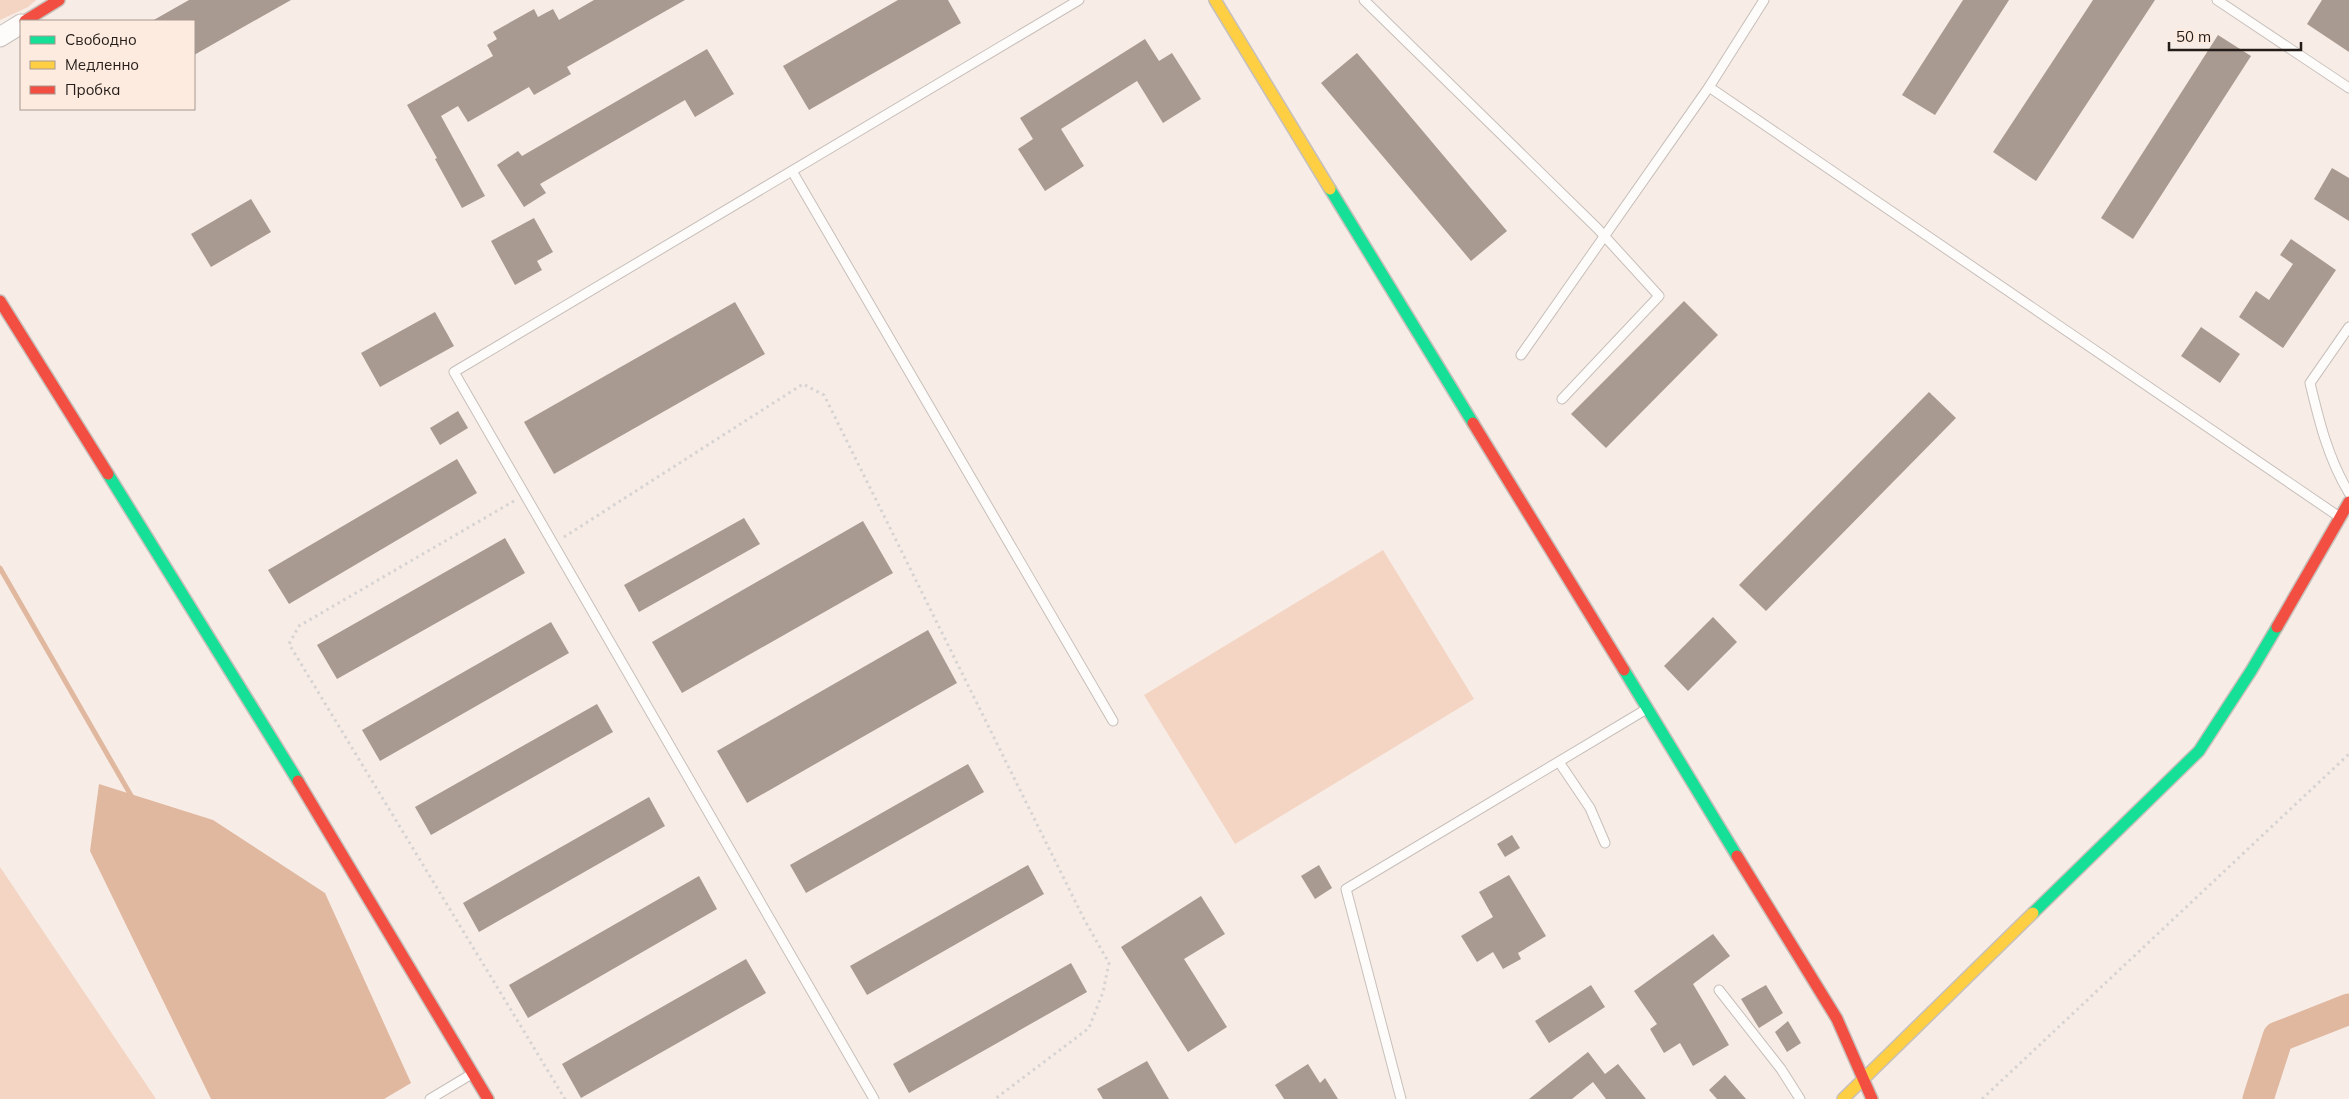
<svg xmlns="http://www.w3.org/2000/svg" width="2349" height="1099" font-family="Mulish,sans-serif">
  <rect width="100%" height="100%" fill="#f7ece6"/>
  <g fill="#f4d5c3">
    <polygon points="0,0 36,0 28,7 0,20"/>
    <polygon points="1383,550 1474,699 1235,844 1144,695"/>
    <polygon points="0,867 156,1099 0,1099"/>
  </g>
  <polygon fill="#e0b89f" points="99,784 213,820 325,893 411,1083 384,1099 211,1099 90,851"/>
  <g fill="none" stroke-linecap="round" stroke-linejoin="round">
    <polyline stroke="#e0b89f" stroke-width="5" points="0,568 133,799"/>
    <polyline stroke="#e0b89f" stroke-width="31" points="2258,1099 2278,1037 2349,1009"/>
  </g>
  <g fill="#a89a91">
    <polygon points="189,0 291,0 194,55 194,21 152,21"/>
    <polygon points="594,0 685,0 567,67 571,74 534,95 529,87 468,122 458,106 441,116 485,196 462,208 435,159 437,158 407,105 493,56 487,45 497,39 493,32 534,9 538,17 553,9 559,20"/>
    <polygon points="898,0 948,0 961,23 809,110 783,66"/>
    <polygon points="1963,0 2009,0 1935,115 1902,95"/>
    <polygon points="2093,0 2155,0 2036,181 1993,152"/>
    <polygon points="2322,0 2349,0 2349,52 2307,24"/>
    <polygon points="2218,35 2251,56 2133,239 2101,218"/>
    <polygon points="1145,39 1159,61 1172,53 1201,99 1163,123 1137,81 1061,129 1084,166 1045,191 1018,149 1033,139 1020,118"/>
    <polygon points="707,49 734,94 695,117 685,100 540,184 546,193 524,207 497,165 518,151 522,156"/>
    <polygon points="1357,53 1507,231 1471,261 1321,83"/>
    <polygon points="2332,168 2349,178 2349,221 2314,199"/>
    <polygon points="251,199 271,232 211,267 191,234"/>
    <polygon points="534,218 553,252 537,261 542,270 515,285 491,241"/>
    <polygon points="2291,239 2336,270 2283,348 2239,317 2256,291 2269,300 2293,264 2280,255"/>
    <polygon points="1684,301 1718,335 1606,448 1571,414"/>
    <polygon points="735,302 765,354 554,474 524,422"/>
    <polygon points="435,312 454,346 380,387 361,353"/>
    <polygon points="2201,327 2240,354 2220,383 2181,356"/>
    <polygon points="1929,392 1956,418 1766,611 1739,585"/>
    <polygon points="458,411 468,428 440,445 430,428"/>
    <polygon points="457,459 477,493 289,604 268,570"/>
    <polygon points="744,518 760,544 639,612 624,585"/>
    <polygon points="863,521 893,573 682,693 652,642"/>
    <polygon points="505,538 525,573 337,679 317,645"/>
    <polygon points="1713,617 1737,642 1688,691 1664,666"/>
    <polygon points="551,622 569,653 380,761 362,730"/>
    <polygon points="928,630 957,683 747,803 717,751"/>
    <polygon points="597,704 613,732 431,835 415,807"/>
    <polygon points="968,764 984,792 806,893 790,865"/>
    <polygon points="649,797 665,826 479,932 463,903"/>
    <polygon points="1512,835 1520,848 1505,857 1497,844"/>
    <polygon points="1028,865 1044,894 867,995 850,966"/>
    <polygon points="1319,865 1332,888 1315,899 1301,876"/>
    <polygon points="1509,875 1546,936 1518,953 1521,959 1503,969 1493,952 1477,962 1461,936 1493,917 1479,892"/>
    <polygon points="699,876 717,909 528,1018 509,985"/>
    <polygon points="1201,896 1225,934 1184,959 1227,1027 1188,1052 1121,947"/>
    <polygon points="1713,934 1730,956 1693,984 1729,1045 1693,1066 1680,1043 1664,1053 1650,1029 1657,1024 1634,991"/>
    <polygon points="746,959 766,993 581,1098 562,1064"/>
    <polygon points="1071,963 1087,992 909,1093 893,1064"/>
    <polygon points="1591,985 1605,1007 1549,1043 1535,1021"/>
    <polygon points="1766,985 1783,1013 1759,1028 1741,999"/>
    <polygon points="1788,1021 1801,1043 1787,1052 1775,1032"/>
    <polygon points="1588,1052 1605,1074 1618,1064 1646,1099 1606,1099 1593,1082 1572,1099 1529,1099"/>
    <polygon points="1147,1061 1169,1099 1103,1099 1097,1089"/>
    <polygon points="1308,1064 1320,1083 1325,1078 1338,1099 1284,1099 1275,1085"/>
    <polygon points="1725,1075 1746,1099 1717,1099 1709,1090"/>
  </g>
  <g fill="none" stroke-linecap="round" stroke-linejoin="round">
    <g stroke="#c7bfba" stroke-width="11">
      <g id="lane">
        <polyline points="1364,0 1598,229 1659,296 1562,399"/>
        <polyline points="2217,0 2349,88"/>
        <polyline points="1709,87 1764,0"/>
        <polyline points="792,171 1113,721"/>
        <path d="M2349,327L2310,383C2319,421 2328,458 2349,493"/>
        <polyline points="1521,355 1709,87 2338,516"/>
        <polyline points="1559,762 1590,808 1605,843"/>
        <polyline points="1719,990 1781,1069 1800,1099"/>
        <polyline points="430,1099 470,1075"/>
        <polyline points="874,1099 454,372 1079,0"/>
        <polyline points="1401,1099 1346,889 1645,710"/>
      </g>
    </g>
    <g stroke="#c7bfba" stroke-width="21">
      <polyline id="street" points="0,37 21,24"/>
    </g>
    <g stroke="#c7bfba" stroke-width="14">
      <g id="fast">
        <polyline points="1330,189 1473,423"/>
        <polyline points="108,474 298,781"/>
        <polyline points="1624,670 1737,856"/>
        <polyline points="2033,913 2199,751 2251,671 2277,627"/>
      </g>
    </g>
    <g stroke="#c7bfba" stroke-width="14">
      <g id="slow">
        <polyline points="1215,0 1330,189"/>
        <polyline points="1843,1099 2033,913"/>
      </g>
    </g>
    <g stroke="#c7bfba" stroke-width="14">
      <g id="jam">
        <polyline points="25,21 59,0"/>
        <polyline points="0,301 108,474"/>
        <polyline points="1473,423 1624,670"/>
        <polyline points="2277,627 2349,502"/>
        <polyline points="298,781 488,1099"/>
        <polyline points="1737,856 1837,1019 1872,1099"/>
      </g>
    </g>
    <g stroke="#d6d3d2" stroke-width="3" stroke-dasharray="2.5 4" stroke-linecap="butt">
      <polyline points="514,501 299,626 289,644 565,1099"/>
      <polyline points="564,537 803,384 824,395 1084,919 1109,963 1103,992 1089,1028 995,1099"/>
      <polyline points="1982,1099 2349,754"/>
    </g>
    <use href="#lane" stroke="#fefcfb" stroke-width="9"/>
    <use href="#street" stroke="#fefcfb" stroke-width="19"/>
    <use href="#fast" stroke="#16e098" stroke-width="11"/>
    <use href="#slow" stroke="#ffcf43" stroke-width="11"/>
    <use href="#jam" stroke="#f24e42" stroke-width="11"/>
  </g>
  <rect x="20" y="20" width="175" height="90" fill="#feebdf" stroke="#a6988f"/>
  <rect x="30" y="36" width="25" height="8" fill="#16e098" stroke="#a6988f"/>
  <text x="65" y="45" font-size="15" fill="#231c18">Свободно</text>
  <rect x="30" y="61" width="25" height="8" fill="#ffcf43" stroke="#a6988f"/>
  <text x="65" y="70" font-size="15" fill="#231c18">Медленно</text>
  <rect x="30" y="86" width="25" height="8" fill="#f24e42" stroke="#a6988f"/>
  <text x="65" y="95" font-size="15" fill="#231c18">Пробка</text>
  <path d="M2169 42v8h132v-8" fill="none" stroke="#231c18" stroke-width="2.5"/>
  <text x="2176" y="42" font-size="15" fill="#231c18" stroke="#feebdf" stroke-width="4" paint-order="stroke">50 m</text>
</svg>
